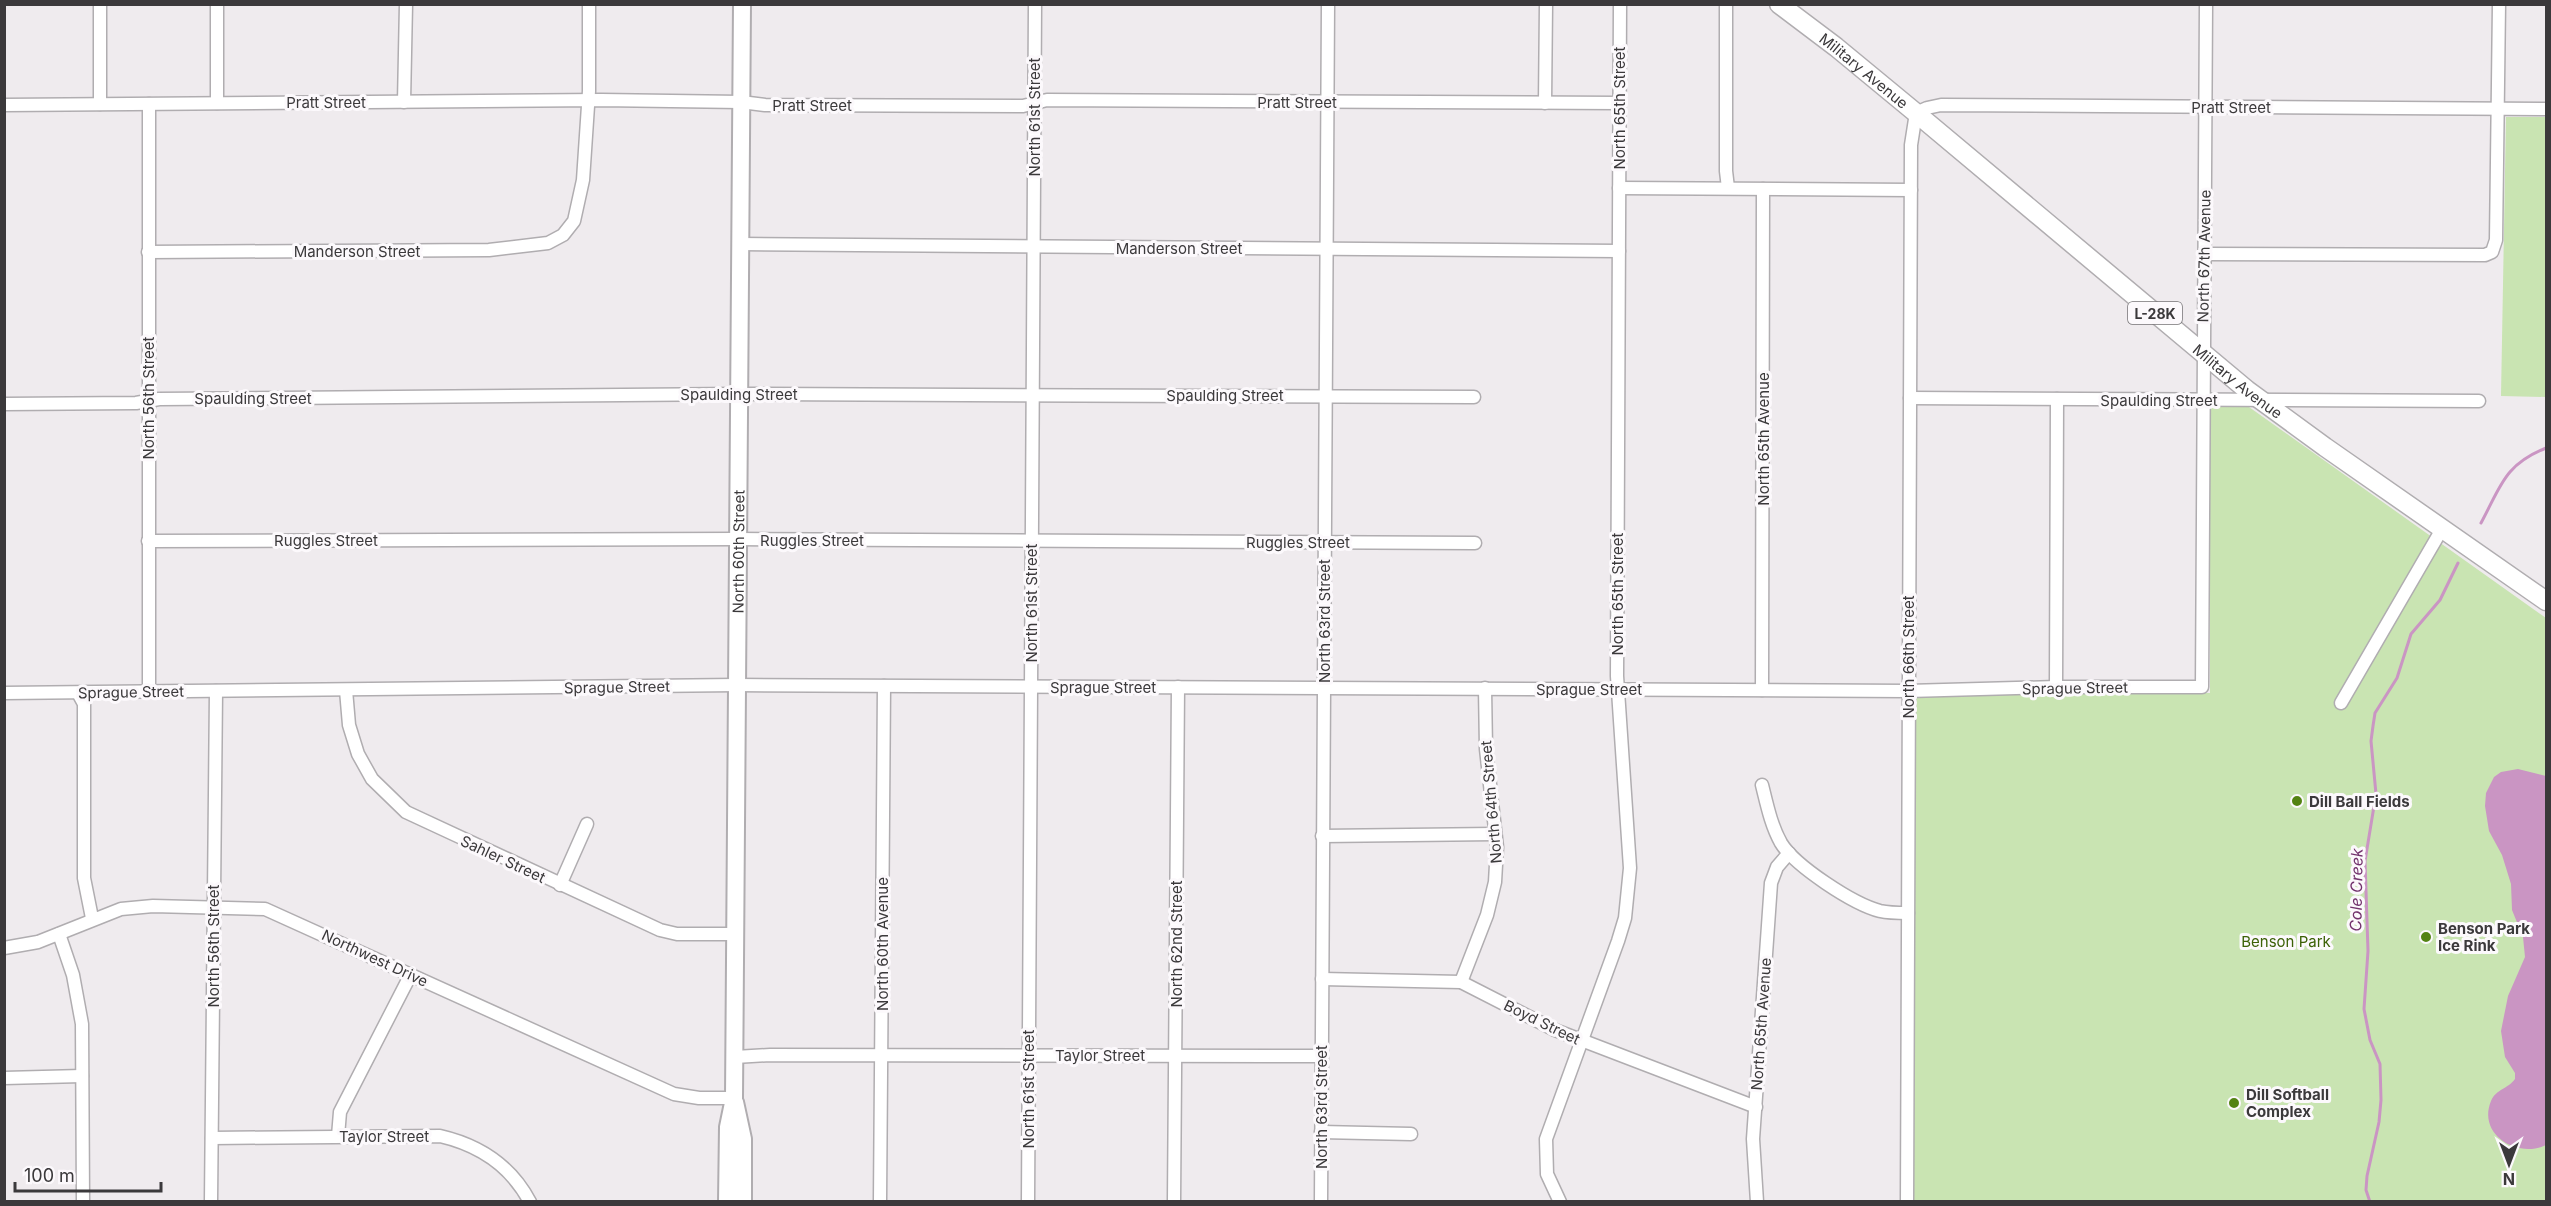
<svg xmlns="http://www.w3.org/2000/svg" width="2551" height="1206" font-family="Inter,sans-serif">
  <rect width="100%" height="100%" fill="#efebee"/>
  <g fill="#c9e4b2">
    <polygon points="2506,117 2546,117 2546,397 2501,396"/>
    <polygon points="2210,406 2249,407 2546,618 2546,1201 1914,1201 1914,695 2210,693"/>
  </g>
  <path fill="#ca95c3" d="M2518,769L2546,776V1145C2518,1159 2477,1135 2491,1101C2496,1089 2508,1089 2515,1079V1073L2505,1057L2501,1031L2508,996L2525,957L2523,937L2512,910L2511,884L2502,855L2489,831L2485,806L2486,793L2494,777L2501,772Z"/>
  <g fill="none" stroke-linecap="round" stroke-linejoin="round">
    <g stroke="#ca95c3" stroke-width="3">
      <path d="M2481,523C2501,486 2504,465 2546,448"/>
      <polyline points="2370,1202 2366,1190 2367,1176 2379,1122 2381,1100 2380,1064 2370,1040 2364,1009 2368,951 2365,861 2376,794 2371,741 2373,726 2375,713 2397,678 2411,634 2440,600 2458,563"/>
    </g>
    <g stroke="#b0adb0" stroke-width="15">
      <g id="minor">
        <polyline points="100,4 100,104"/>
        <polyline points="1726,4 1726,171 1728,188"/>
        <polyline points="404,102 406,4"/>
        <polyline points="217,103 217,4"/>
        <polyline points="1545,103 1546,4"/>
        <polyline points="149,104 149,692"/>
        <polyline points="4,105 601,100 741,102 765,105 1023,106 1047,100 1619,103"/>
        <polyline points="1619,188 1911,190"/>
        <polyline points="740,244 1619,251"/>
        <polyline points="148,252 489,250 548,243 563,235 574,221 583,180 589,91 589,4"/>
        <polyline points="2204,254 2485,255 2492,252 2496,240 2499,4"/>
        <polyline points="1910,398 2479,401"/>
        <polyline points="4,404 136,403 159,399 739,394 1474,397"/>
        <polyline points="148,541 738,539 1475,543"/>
        <polyline points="2056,687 2057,399"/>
        <polyline points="346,690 349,725 358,754 372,779 406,812 660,930 677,934 736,934"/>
        <polyline points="1762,690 1763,189"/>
        <polyline points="4,693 737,685 1908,691 2056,687 2202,687 2206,4"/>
        <polyline points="78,693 84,704 84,878 92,918"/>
        <polyline points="2341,703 2442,529"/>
        <path d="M1762,785C1767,805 1771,825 1781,843C1795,866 1853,904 1880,911C1889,913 1898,913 1908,913"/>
        <polyline points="1322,836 1495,834"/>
        <polyline points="560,885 587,824"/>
        <polyline points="59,934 73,975 82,1024 83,1202"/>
        <polyline points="4,948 38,942 121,909 153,906 265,909 674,1094 699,1098 734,1098"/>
        <polyline points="1322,979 1461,982 1555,1030 1756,1107"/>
        <polyline points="1461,982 1487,915 1495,882 1497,847 1486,749 1485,688"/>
        <polyline points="735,1057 770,1055 1321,1056"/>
        <polyline points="4,1078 82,1076"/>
        <polyline points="1321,1132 1411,1134"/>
        <polyline points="338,1136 340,1112 411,974"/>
        <path d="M212,1138L440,1136C479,1145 511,1166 530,1202"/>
        <polyline points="211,1202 216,691"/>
        <polyline points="880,1202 884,686"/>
        <polyline points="1028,1202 1035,4"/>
        <polyline points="1174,1202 1178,687"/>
        <polyline points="1321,1202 1328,4"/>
        <polyline points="1560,1202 1547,1174 1546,1139 1618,941 1625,918 1630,868 1617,676 1620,4"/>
        <polyline points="1757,1202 1753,1139 1771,883 1777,867 1789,853"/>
        <polyline points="1907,1202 1911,145 1916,113 1927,108 1941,105 2546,109"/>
      </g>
    </g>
    <g stroke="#b0adb0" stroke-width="20">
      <g id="secondary">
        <polyline points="735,1102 743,1139 743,1202"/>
        <path id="s1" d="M727,1202L728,1127L734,1098L742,4"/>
      </g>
    </g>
    <g stroke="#b0adb0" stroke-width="21">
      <g id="primary">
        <path id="s2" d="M1779,4L1836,47L1916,113L2247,390L2325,447L2546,601"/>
      </g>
    </g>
    <use href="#minor" stroke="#fff" stroke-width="12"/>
    <use href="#secondary" stroke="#fff" stroke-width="16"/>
    <use href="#primary" stroke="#fff" stroke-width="18"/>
  </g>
  <g fill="#538313" stroke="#fcf9fc" stroke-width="2">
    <circle cx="2297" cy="801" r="6"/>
    <circle cx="2426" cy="937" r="6"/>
    <circle cx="2234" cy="1103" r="6"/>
  </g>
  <g text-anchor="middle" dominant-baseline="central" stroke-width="6" stroke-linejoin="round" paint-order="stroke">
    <rect fill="#fcf9fc" stroke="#757375" stroke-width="1.5" x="2128" y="302" width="54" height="22" rx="4.5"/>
    <g font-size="14" font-weight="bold" fill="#3b393b">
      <text x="2155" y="313">L-28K</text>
    </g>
    <g font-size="15" fill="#3b393b" stroke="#fcf9fc">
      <text stroke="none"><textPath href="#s2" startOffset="108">Military Avenue</textPath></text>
      <text x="326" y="102">Pratt Street</text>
      <text x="1297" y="102">Pratt Street</text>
      <text x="812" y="105">Pratt Street</text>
      <text x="2231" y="107">Pratt Street</text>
      <text transform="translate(1619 108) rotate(-90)">North 65th Street</text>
      <text transform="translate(1034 117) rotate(-90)">North 61st Street</text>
      <text x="1179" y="248">Manderson Street</text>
      <text x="357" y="251">Manderson Street</text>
      <text transform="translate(2204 256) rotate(-89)">North 67th Avenue</text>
      <text stroke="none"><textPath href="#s2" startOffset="594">Military Avenue</textPath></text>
      <text x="739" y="394">Spaulding Street</text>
      <text x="1225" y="395">Spaulding Street</text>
      <text transform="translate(148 398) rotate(-90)">North 56th Street</text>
      <text x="253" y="398">Spaulding Street</text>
      <text x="2159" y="400">Spaulding Street</text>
      <text transform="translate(1763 439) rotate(-90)">North 65th Avenue</text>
      <text x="326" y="540">Ruggles Street</text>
      <text x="812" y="540">Ruggles Street</text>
      <text x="1298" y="542">Ruggles Street</text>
      <text stroke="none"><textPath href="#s1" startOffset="651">North 60th Street</textPath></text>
      <text transform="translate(1617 594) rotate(-90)">North 65th Street</text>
      <text transform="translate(1031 603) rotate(-90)">North 61st Street</text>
      <text transform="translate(1324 621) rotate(-90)">North 63rd Street</text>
      <text transform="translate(1908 657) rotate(-90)">North 66th Street</text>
      <text transform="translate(617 687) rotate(-1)">Sprague Street</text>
      <text x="1103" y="687">Sprague Street</text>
      <text transform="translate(2075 688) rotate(-1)">Sprague Street</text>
      <text x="1589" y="689">Sprague Street</text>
      <text transform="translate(131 692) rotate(-1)">Sprague Street</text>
      <text transform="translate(1491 802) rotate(-95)">North 64th Street</text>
      <text transform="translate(503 859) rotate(25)">Sahler Street</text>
      <text transform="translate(882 944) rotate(-90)">North 60th Avenue</text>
      <text transform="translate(1176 944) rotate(-90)">North 62nd Street</text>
      <text transform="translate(213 946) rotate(-90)">North 56th Street</text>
      <text transform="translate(375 958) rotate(25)">Northwest Drive</text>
      <text transform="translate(1542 1022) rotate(26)">Boyd Street</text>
      <text transform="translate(1761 1024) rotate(-86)">North 65th Avenue</text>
      <text x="1100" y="1055">Taylor Street</text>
      <text transform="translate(1028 1089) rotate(-90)">North 61st Street</text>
      <text transform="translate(1321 1107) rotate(-90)">North 63rd Street</text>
      <text x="384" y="1136">Taylor Street</text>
    </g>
    <g font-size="15" font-weight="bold" fill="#3b393b" stroke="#fcf9fc" text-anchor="start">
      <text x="2309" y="801">Dill Ball Fields</text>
      <text x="2438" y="928">Benson Park<tspan x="2438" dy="17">Ice Rink</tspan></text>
      <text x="2246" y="1094">Dill Softball<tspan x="2246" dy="17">Complex</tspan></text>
    </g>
    <g font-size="15" fill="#3c6107" stroke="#fcf9fc">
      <text x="2286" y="941">Benson Park</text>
    </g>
    <g font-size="16" font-style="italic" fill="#72326c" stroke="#fcf9fc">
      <text transform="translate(2356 890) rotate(-89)">Cole Creek</text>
    </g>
  </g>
  <rect width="2551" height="1206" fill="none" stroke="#3b393b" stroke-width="12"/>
  <g transform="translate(2509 1164) rotate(180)" stroke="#fcf9fc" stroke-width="4.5" paint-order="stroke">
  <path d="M0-4.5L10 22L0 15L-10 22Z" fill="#3b393b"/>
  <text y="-9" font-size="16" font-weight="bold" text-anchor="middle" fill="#3b393b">N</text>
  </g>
  <path d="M15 1182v9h146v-9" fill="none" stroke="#3b393b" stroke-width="3"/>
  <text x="24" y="1182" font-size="18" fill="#3b393b" stroke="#fcf9fc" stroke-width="4.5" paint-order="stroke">100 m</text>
</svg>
